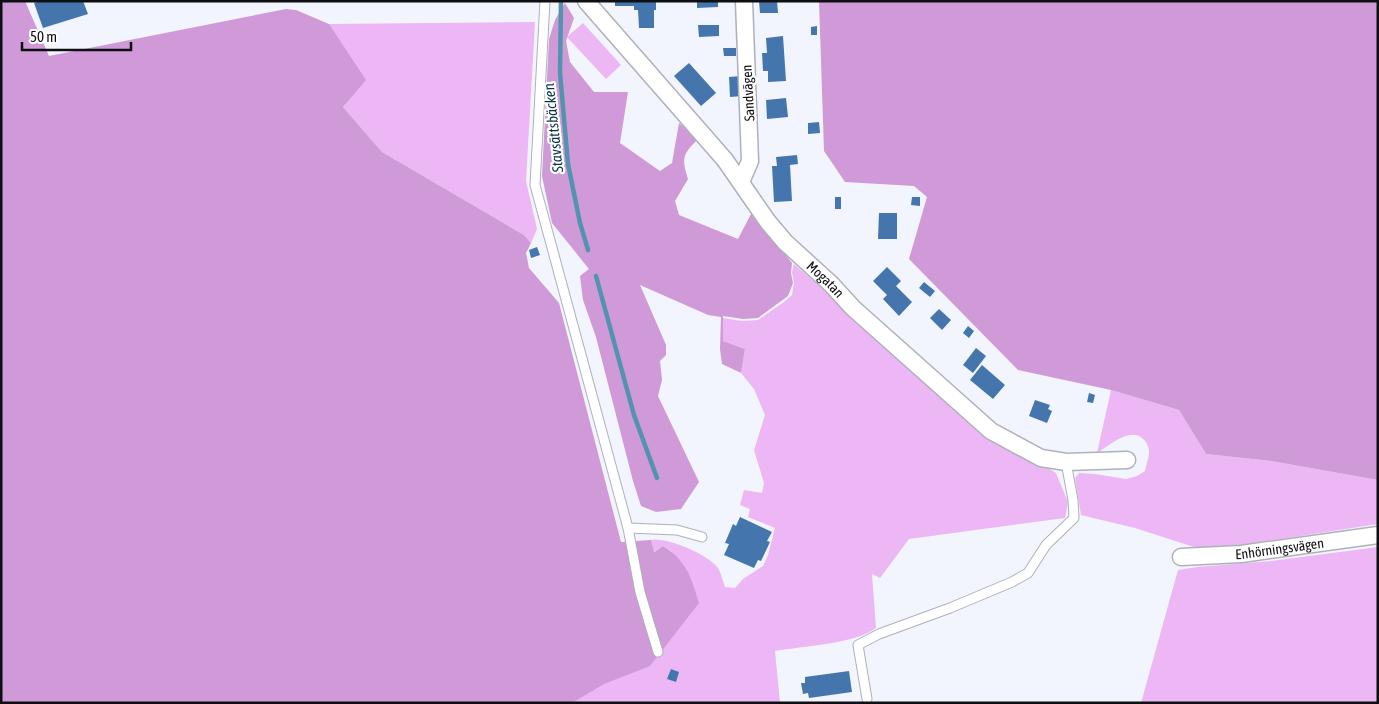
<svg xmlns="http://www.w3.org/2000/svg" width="1379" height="704" font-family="'Asap Condensed',sans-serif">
  <rect width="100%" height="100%" fill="#f2f4fe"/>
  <g fill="#ecb7f4">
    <polygon points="535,22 526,181 537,229 531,243 524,235 382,152 343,107 351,95 329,24"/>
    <polygon points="583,23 621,65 606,79 567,37"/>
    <path d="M794,264L884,342L1038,462L1056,473L1068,502L1065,518L909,539L880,578L872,574L876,628C854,644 803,646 775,651L780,703H572L672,552L663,546L653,552L650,540C666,536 709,555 718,568C721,573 723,581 725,587L735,588L743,579L763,566L768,555L775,528L748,517L750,509L740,505L744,490L762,493L764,483L754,450L765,415L754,389L741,373L745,349L723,341V318L742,321L758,320L784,302L792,295L794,283L792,272Z"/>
    <path d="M1111,390L1179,410L1206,454L1271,461L1378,480V524L1229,547L1197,548L1135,528L1081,515L1075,478L1079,473L1095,474L1126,479L1137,476L1145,471C1146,465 1149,458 1149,452C1149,446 1146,441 1142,438C1130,427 1108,446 1097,453Z"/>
    <polygon points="1378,547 1378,703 1141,703 1178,570 1197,567 1271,561"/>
  </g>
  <g fill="#cf9ad7">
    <path d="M1,1H25L49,56L286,9L296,10L329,24L366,80L343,107L382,152L524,235L531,243L526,253L529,268L559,303L621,542L651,540L654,552L663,546C687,561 691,577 699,603L650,666L604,684L572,703H1Z"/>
    <polygon points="819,1 1378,1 1378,480 1271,461 1206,454 1179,410 1111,390 1018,370 909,259 927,197 914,186 845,182 824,151"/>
    <path d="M565,3L574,18L566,41L570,62L594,92H628L620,143L660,171L672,163L679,123L698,139C683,154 681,158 688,179L675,201L679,215L738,239L752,212L792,263L791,273L793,283L788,296L758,318L743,319L723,316V341L745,349L741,373L722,364L720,349L721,317L708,315L640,285L666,345V355L660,361L662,380L658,396L699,482L681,509L656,512L641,506L633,481L596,337L583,300L580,276L589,269L552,223L542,176L549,39L555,20Z"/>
  </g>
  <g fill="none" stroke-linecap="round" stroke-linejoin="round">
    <g stroke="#5493b0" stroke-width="4.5">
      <polyline points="561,1 560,73 568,164 580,223 588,250"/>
      <polyline points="596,276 634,415 657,478"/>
    </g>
  </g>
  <g fill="#4476ad">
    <polygon points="40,1 83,1 88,14 43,28 34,3"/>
    <polygon points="615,1 656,1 656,10 654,10 654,28 639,28 638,10 634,10 634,6 615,6"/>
    <polygon points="697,1 718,1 718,7 697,8"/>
    <polygon points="759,1 777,1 778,13 760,13"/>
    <polygon points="698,25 719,25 719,36 699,37"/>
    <polygon points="817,26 817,35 811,35 811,27"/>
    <polygon points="783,36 786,81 768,82 768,71 763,71 762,53 767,53 766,38"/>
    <polygon points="723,48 736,48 736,56 724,56"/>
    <polygon points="689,63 716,93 701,106 674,76"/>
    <polygon points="741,76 742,96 730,97 729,77"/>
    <polygon points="786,98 788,117 767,119 766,100"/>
    <polygon points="819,122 820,133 808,134 808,123"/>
    <polygon points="797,155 798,164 790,165 792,201 774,202 772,166 777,166 776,157"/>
    <rect x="835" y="197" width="6" height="12"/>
    <polygon points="912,197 920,197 920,206 911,205"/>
    <polygon points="879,213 897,213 897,239 878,239"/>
    <polygon points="537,247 540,255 531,258 529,250"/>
    <polygon points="887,267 901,281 896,286 912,302 899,316 883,299 887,295 873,281"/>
    <polygon points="924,282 935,291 930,297 919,288"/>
    <polygon points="939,309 951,320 942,330 930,318"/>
    <polygon points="968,326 974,331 969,338 963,333"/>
    <polygon points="976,348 986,356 973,373 963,365"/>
    <polygon points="982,365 1005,385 993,399 970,380"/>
    <polygon points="1089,393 1095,395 1093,403 1087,402"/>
    <polygon points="1035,400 1050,405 1048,409 1052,411 1047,423 1029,416"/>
    <polygon points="740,517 772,532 767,541 770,542 761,561 758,560 754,568 724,555 729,544 725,543 733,524 736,526"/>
    <polygon points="671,669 679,672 676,682 667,679"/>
    <polygon points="849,671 852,692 809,698 808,693 803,694 801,683 805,683 805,677"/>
  </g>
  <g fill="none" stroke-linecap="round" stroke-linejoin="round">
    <g stroke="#aeb1ba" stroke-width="11">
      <g id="service">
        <polyline points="545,1 535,185 628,528 640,592 658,652"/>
        <polyline points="628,528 677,530 702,537"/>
        <polyline points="867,699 858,645 879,634 950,608 1012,582 1028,573 1046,545 1074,518 1073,500 1066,462"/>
      </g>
    </g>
    <g stroke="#aeb1ba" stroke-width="19">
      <g id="minor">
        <path id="s1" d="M586,1L725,160L768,222L785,242L831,284L853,308L991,431L1041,458L1066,462L1127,460"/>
        <polyline points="741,182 750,161 744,1"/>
        <path id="s2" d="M1181,557L1241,554L1378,535"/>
      </g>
    </g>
    <use href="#service" stroke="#fff" stroke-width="9"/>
    <use href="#minor" stroke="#fff" stroke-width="16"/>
  </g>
  <g text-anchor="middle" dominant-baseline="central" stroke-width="4.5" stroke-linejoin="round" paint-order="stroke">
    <g font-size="14" fill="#0f0f13" stroke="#fff">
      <text transform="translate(748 93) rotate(-93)">Sandvägen</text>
      <text stroke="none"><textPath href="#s1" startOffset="368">Mogatan</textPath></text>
      <text stroke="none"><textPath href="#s2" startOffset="99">Enhörningsvägen</textPath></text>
    </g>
    <g font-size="15" font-style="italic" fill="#093343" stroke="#fff">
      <text transform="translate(553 128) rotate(-96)">Stavsättsbäcken</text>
    </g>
  </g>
  <rect width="1379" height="704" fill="none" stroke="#0f0f13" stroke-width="5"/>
  <path d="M22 42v8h109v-8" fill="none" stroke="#0f0f13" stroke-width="2.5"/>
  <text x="30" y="42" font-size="15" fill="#0f0f13" stroke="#ffffff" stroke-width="4" paint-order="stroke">50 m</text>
</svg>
